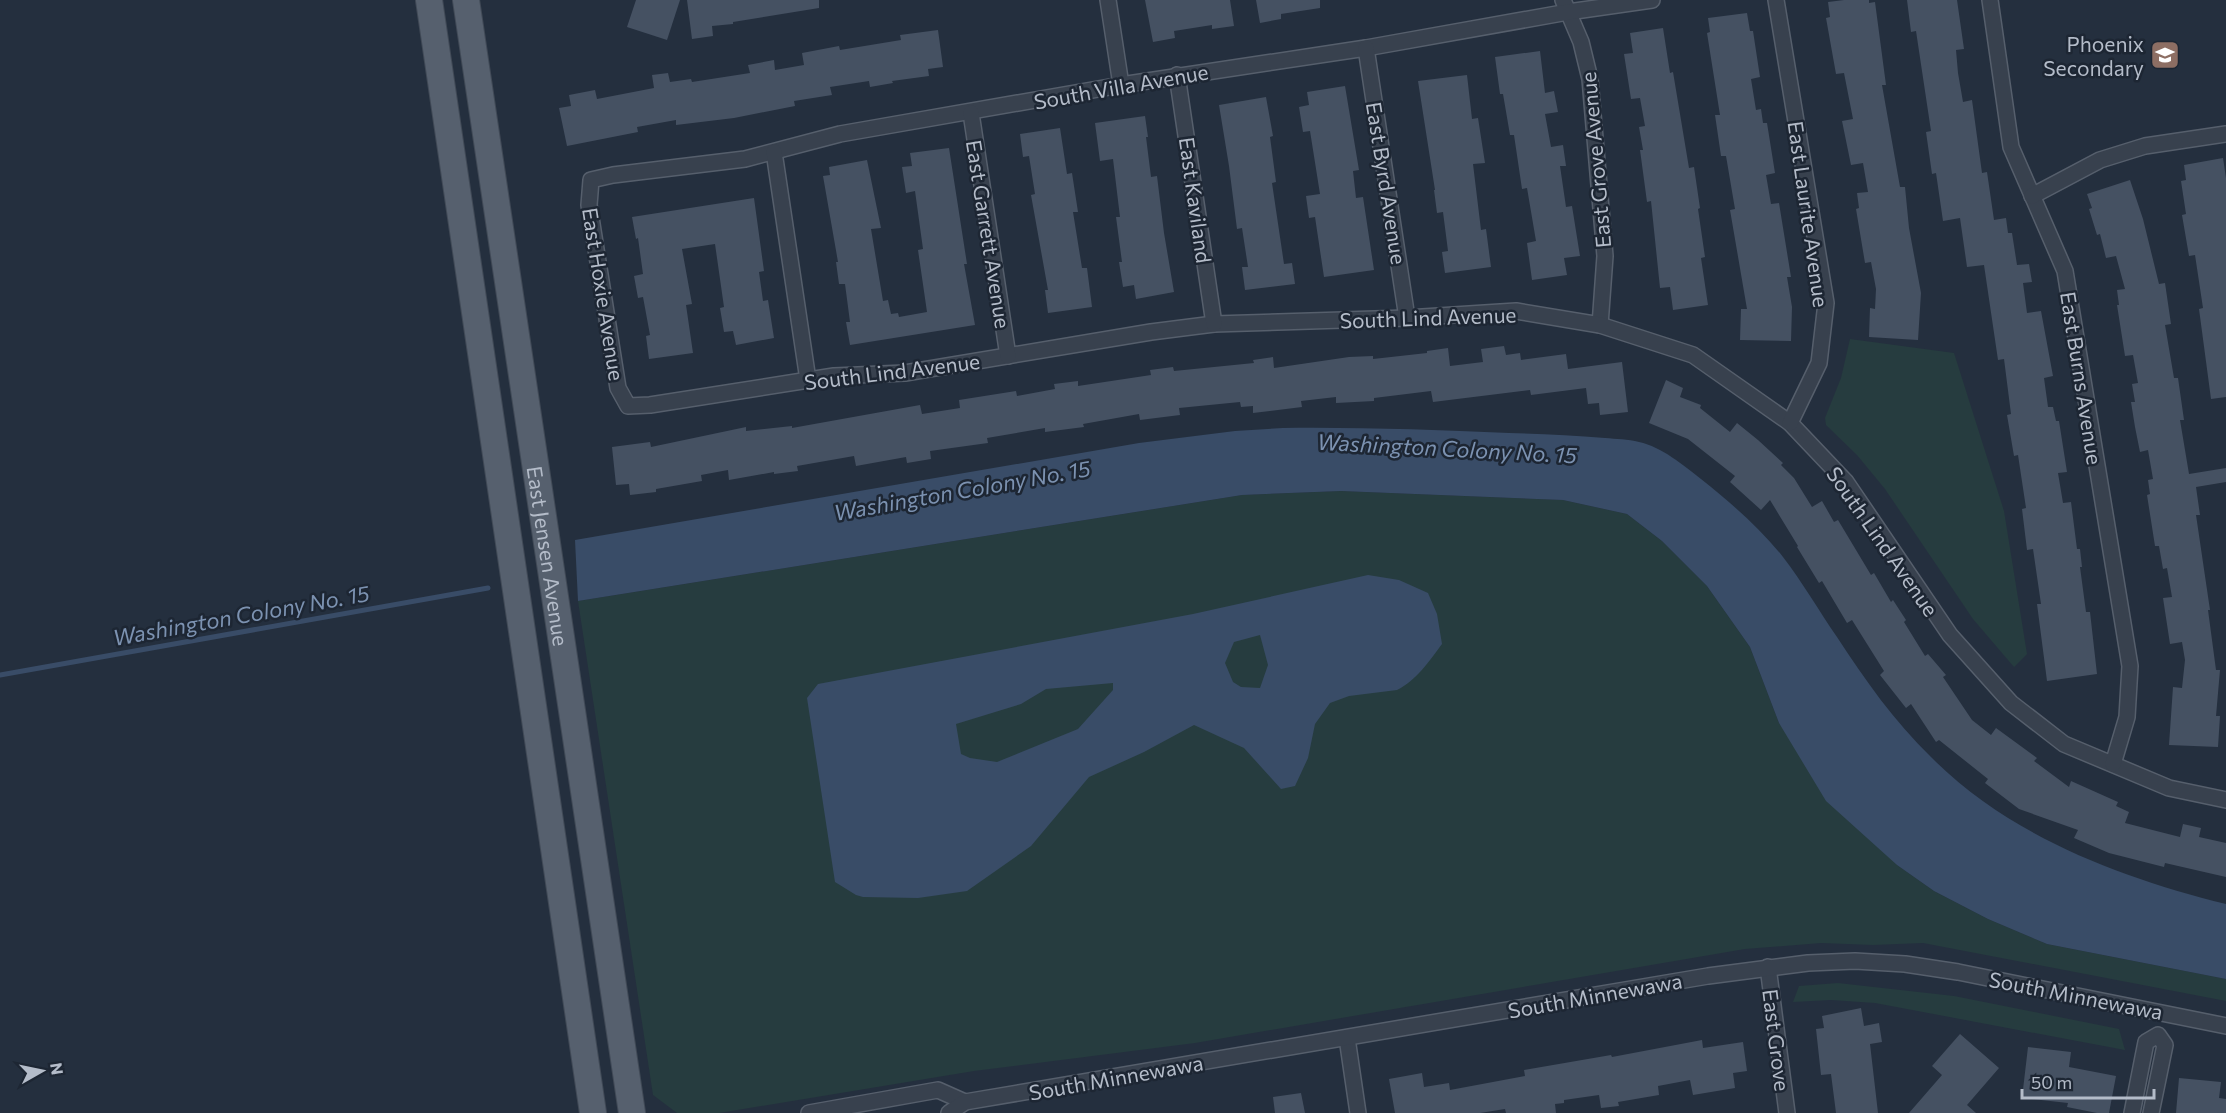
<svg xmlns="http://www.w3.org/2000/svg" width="2226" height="1113" font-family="Commissioner,sans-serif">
  <rect width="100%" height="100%" fill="#242f3e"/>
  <g fill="#263c3f">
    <polygon points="1850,339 1954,353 2004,511 2027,654 2014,667 1973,619 1885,489 1857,455 1826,425 1825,418 1841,378"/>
    <polygon points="1341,491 1563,500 1627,514 1662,541 1707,586 1750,647 1779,723 1897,865 1934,891 1988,919 2047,944 2226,979 2226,1001 1923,943 1873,945 1821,943 1745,949 1195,1043 974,1071 719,1113 677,1113 653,1095 578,601 1242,495"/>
    <polygon points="1838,983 1954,996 2119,1029 2125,1050 1875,1003 1831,1000 1793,1002 1799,986"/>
  </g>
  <g fill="#394c67" fill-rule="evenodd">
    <path d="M1283,428C1358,427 1434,430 1509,433C1541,434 1573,435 1605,438C1616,439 1628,439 1639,442C1662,447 1683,465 1701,479C1731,503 1760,528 1783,557C1803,583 1819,611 1837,637C1865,680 1894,721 1931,757C2009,836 2121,878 2226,904V979L2047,944L1988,919L1934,891L1897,865L1826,801L1779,723L1750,647L1707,586L1662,541L1627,514L1563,500L1341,491L1242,495L578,601L575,540L1139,443L1235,431Z"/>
    <path d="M1368,575L1399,580L1428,593L1437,614L1442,644C1430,660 1416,681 1397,690L1349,696L1330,703L1315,724L1308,758L1295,786L1281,789L1244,748L1194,725L1144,752L1089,777L1031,846L967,891L918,898L863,897L856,895L835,882L807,698L818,684L1193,614ZM1260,635L1268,665L1260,688L1241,687L1233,682L1225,663L1234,642ZM1113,683V690L1078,729L997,762L970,758L961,754L956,724L1021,704L1046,689Z"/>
  </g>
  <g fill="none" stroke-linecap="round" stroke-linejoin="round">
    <polyline stroke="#394c67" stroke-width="5" points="0,675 488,588"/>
  </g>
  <g fill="#455162">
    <polygon points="636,0 680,0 667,40 627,27"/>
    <polygon points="687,0 819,0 819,8 733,22 733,24 712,26 713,36 692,39"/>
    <polygon points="1145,0 1230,0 1234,26 1212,29 1212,25 1174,31 1175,38 1153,42"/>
    <polygon points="1256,0 1320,0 1320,8 1281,14 1281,19 1260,23"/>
    <polygon points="1844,0 1869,0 1869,3 1875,2 1886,85 1882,85 1900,187 1905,187 1909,228 1921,293 1918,340 1869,337 1870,308 1875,309 1876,289 1871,262 1865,263 1856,209 1859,208 1857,193 1868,192 1863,163 1851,165 1842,121 1853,119 1844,73 1836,74 1826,18 1830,17 1828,2"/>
    <polygon points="1907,0 1957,0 1964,49 1956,50 1958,73 1963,102 1972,100 1982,173 1987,172 1994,220 2006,218 2008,233 2012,233 2017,265 2029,264 2032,282 2023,283 2027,313 2041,311 2053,376 2044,378 2048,407 2053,407 2056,421 2059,421 2067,472 2058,473 2063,503 2071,502 2077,549 2080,549 2082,567 2080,567 2086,612 2090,612 2097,674 2047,681 2037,604 2041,604 2033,549 2027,550 2022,509 2026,508 2018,455 2014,456 2007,415 2011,414 2004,359 1998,360 1984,265 1967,267 1960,218 1943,221 1936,173 1932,174 1926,132 1931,131 1916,31 1911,32"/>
    <polygon points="1747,13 1750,31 1753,31 1760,77 1751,79 1756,110 1761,109 1763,123 1767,123 1775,173 1766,175 1771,204 1779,203 1791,277 1787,277 1792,307 1791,341 1740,340 1741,309 1747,309 1730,210 1735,209 1726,156 1721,156 1715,115 1720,115 1707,33 1710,32 1708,18"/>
    <polygon points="1663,28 1670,73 1673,72 1689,168 1694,167 1700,208 1698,209 1705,257 1701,258 1708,305 1673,310 1670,287 1660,288 1651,201 1647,202 1640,150 1643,150 1639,127 1645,126 1640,98 1631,99 1624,54 1633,53 1630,33"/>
    <polygon points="938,30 943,67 928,69 929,76 892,81 893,83 870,87 869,81 830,87 832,95 794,101 795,106 734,118 676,125 676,120 637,127 638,132 567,146 559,108 571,106 569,95 595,90 597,99 654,88 652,75 668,73 670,82 691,79 692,82 750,73 748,65 774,60 775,70 804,65 802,53 839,46 840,50 901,40 900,35"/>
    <polygon points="1540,51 1545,93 1554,91 1558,112 1545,114 1551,147 1563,145 1566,166 1560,166 1566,207 1572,206 1580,256 1564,258 1567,275 1532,280 1527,243 1536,241 1527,188 1522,189 1514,135 1510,135 1503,94 1500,94 1495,57"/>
    <polygon points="1467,75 1472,119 1478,118 1485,163 1473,164 1481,230 1486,229 1491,267 1445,273 1442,252 1448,251 1443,212 1437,213 1434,190 1435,190 1418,81"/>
    <polygon points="1345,86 1359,170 1353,171 1356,198 1363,197 1374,270 1324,277 1315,217 1309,218 1306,196 1320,194 1310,131 1303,132 1299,107 1309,105 1307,92"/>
    <polygon points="1266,97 1273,136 1270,137 1276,182 1272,183 1284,264 1292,263 1295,284 1245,290 1242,267 1248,267 1242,228 1237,229 1229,166 1219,105"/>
    <polygon points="1145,116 1148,137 1146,137 1151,177 1157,176 1164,233 1174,292 1136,299 1134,285 1123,287 1119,262 1122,262 1116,217 1120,217 1113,159 1100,161 1095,123"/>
    <polygon points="1060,128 1067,174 1072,173 1078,212 1073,212 1082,268 1087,268 1092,307 1048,313 1045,290 1048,290 1031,195 1035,194 1029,156 1023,157 1020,134"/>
    <polygon points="949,148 967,264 964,264 975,325 850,345 846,322 850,322 845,284 839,284 836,262 838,262 823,176 830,175 829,167 867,160 881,228 871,229 883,301 888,300 891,314 898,313 899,317 927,312 918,250 923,249 915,191 906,193 902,167 912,166 910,153"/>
    <polygon points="2223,158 2226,178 2226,397 2211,399 2199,309 2203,308 2195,255 2189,256 2182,215 2186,214 2181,181 2186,180 2184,165"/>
    <polygon points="2130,180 2143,219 2159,284 2165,283 2171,324 2165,325 2174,378 2178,378 2184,420 2180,420 2189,474 2226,468 2226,482 2196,487 2200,515 2196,515 2210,610 2208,610 2216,670 2220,670 2216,716 2220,716 2218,747 2169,745 2173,687 2182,688 2185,660 2182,642 2170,644 2163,598 2172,597 2167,568 2163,569 2159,546 2155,546 2147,495 2150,494 2148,480 2153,479 2148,450 2140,452 2135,427 2131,402 2135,402 2132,384 2138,383 2133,355 2125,356 2117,305 2119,305 2117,290 2125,289 2116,256 2106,258 2100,234 2097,235 2089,209 2092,208 2087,194"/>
    <polygon points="754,198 764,271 759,272 763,301 768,300 774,338 736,345 733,331 724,332 720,308 724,307 715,244 682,249 692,304 686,305 693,353 649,359 646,336 650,335 643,297 638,298 634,276 643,274 638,238 636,239 632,217"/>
    <polygon points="1504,346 1506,355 1520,353 1521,360 1566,354 1568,369 1622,362 1628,412 1600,415 1599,403 1588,404 1586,388 1531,395 1530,390 1433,402 1431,391 1374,398 1374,401 1336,403 1336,397 1301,401 1302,407 1253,413 1253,406 1241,407 1240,402 1179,408 1180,415 1140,420 1139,414 1083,424 1084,427 1045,432 1045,428 987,438 988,443 930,451 931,459 907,463 906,457 856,466 854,456 797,466 798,471 774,474 774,472 729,480 728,470 701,475 702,481 656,489 656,492 630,495 629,484 616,485 612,447 650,442 651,447 746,427 746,431 792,426 792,428 920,405 922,414 960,408 959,400 1016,391 1017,396 1055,389 1054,384 1078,381 1078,386 1151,375 1150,370 1173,367 1174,371 1254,363 1253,360 1273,357 1274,368 1349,357 1373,356 1373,359 1427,353 1427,351 1448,348 1450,366 1483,362 1481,349"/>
    <polygon points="1666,380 1683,388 1680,397 1701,405 1700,408 1730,432 1737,423 1758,440 1783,463 1781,465 1794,478 1812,507 1822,501 1834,522 1838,520 1871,575 1874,573 1891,602 1893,600 1906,620 1904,622 1925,656 1928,654 1946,675 1943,677 1972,720 1991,735 1996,728 2037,758 2034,761 2069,787 2071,781 2118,802 2116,806 2129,812 2125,823 2180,837 2183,824 2201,828 2199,837 2226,843 2226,877 2165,863 2164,867 2109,853 2074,838 2078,830 2019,809 1985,783 1988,779 1939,740 1936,742 1911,704 1906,708 1880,675 1884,671 1852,620 1847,623 1822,581 1819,583 1797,547 1798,546 1770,500 1761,510 1730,482 1735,476 1688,439 1649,423"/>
    <polygon points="1861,1008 1864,1026 1879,1023 1882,1042 1870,1044 1878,1113 1836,1113 1831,1074 1821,1075 1816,1029 1824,1028 1822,1016"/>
    <polygon points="1960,1034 1999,1068 1967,1105 1976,1113 1909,1113 1942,1075 1932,1066"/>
    <polygon points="1702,1040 1703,1048 1743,1042 1747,1071 1733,1073 1735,1088 1693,1095 1690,1080 1658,1086 1659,1095 1618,1102 1619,1106 1601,1108 1599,1095 1564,1100 1564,1103 1555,1104 1556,1113 1506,1113 1505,1109 1480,1113 1395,1113 1389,1079 1422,1073 1424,1087 1449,1083 1450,1090 1525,1076 1524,1070 1611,1055 1612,1057"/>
    <polygon points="2028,1047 2071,1052 2069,1067 2116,1076 2109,1113 2097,1113 2067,1107 2068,1103 2022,1098"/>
    <polygon points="2179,1078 2221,1082 2219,1098 2226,1099 2226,1113 2176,1113"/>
    <polygon points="1301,1093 1305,1113 1275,1113 1273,1097"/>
  </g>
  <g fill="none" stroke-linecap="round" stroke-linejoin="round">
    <g stroke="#565f6c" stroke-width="18">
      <g id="street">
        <polyline points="1108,0 1121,85"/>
        <polyline points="1563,0 1581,42 1590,79 1605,256 1600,325"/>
        <polyline points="1652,0 1568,12 1366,48 1121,85 840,134 745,159 613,175 591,180 589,205 618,388 628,406 650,405 834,376 905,373 1151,332 1214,324 1407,318 1516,311 1600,325 1693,355 1790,423 1846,482 1950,635 2011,703 2064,744 2169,788 2226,800"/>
        <polyline points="1776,0 1826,303 1819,363 1790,423"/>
        <polyline points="1990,0 2011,147 2065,271 2130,666 2127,717 2113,764"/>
        <polyline points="1366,48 1407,318"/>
        <polyline points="1177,75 1214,324"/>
        <polyline points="971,113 1008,356"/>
        <polyline points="774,152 808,380"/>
        <polyline points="2032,196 2100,160 2145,146 2226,134"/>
        <polyline points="1768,967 1787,1113"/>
        <polyline points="1347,1038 1358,1113"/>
        <polyline points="809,1113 938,1090 965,1102"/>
        <polyline points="949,1113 965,1102 1708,976 1808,963 1855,961 1905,964 1958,972 2226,1026"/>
        <polyline points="2132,1113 2146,1042 2158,1035 2165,1045 2151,1113"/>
      </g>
    </g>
    <g stroke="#414a57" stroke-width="28">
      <g id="primary">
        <polyline points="429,0 593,1113"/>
        <path id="s1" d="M466,0L632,1113"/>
      </g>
    </g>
    <use href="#street" stroke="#38414e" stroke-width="15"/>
    <use href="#primary" stroke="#56606e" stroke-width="26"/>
  </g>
  <defs>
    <g id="school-square" transform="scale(1.5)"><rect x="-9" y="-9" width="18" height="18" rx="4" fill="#8d6e63" stroke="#1d2633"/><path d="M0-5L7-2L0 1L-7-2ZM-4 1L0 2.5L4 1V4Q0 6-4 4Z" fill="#fff"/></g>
  </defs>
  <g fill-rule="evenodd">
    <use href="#school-square" x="2165" y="55"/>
  </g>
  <g text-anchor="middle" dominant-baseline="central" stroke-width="5" stroke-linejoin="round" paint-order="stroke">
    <g font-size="21" fill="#b4bcc9" stroke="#1d2633" text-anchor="end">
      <text x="2144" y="43">Phoenix<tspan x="2144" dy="24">Secondary</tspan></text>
    </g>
    <g font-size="21" fill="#b4bcc9" stroke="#1d2633">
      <text transform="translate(1121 86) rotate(-10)">South Villa Avenue</text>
      <text transform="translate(1595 160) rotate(-95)">East Grove Avenue</text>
      <text transform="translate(1387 183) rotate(81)">East Byrd Avenue</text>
      <text transform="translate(1196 200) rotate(82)">East Kaviland</text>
      <text transform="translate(1809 214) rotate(82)">East Laurite Avenue</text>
      <text transform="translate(989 234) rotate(81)">East Garrett Avenue</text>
      <text transform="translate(604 294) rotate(81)">East Hoxie Avenue</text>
      <text transform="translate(1428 317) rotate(-2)">South Lind Avenue</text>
      <text transform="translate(892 371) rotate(-7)">South Lind Avenue</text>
      <text transform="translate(2082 378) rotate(81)">East Burns Avenue</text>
      <text transform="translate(1883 541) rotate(55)">South Lind Avenue</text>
      <text stroke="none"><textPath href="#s1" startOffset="562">East Jensen Avenue</textPath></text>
      <text transform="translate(1595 995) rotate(-10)">South Minnewawa</text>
      <text transform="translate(2076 995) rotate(11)">South Minnewawa</text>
      <text transform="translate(1777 1040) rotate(83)">East Grove</text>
      <text transform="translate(1116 1077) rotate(-10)">South Minnewawa</text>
    </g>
    <g font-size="22" font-style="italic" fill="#7c92b1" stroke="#1d2633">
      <text transform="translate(1447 448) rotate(3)">Washington Colony No. 15</text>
      <text transform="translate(962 490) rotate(-10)">Washington Colony No. 15</text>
      <text transform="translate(241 615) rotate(-10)">Washington Colony No. 15</text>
    </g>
  </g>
  <g transform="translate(42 1071) rotate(81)" stroke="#1d2633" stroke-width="4.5" paint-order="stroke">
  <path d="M0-4.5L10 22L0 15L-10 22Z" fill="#b4bcc9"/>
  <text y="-9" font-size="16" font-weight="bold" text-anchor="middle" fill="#b4bcc9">N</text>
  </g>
  <path d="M2022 1089v9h132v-9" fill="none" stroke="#b4bcc9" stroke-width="3"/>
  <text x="2031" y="1089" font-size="18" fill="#b4bcc9" stroke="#1d2633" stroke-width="4.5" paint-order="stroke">50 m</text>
</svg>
